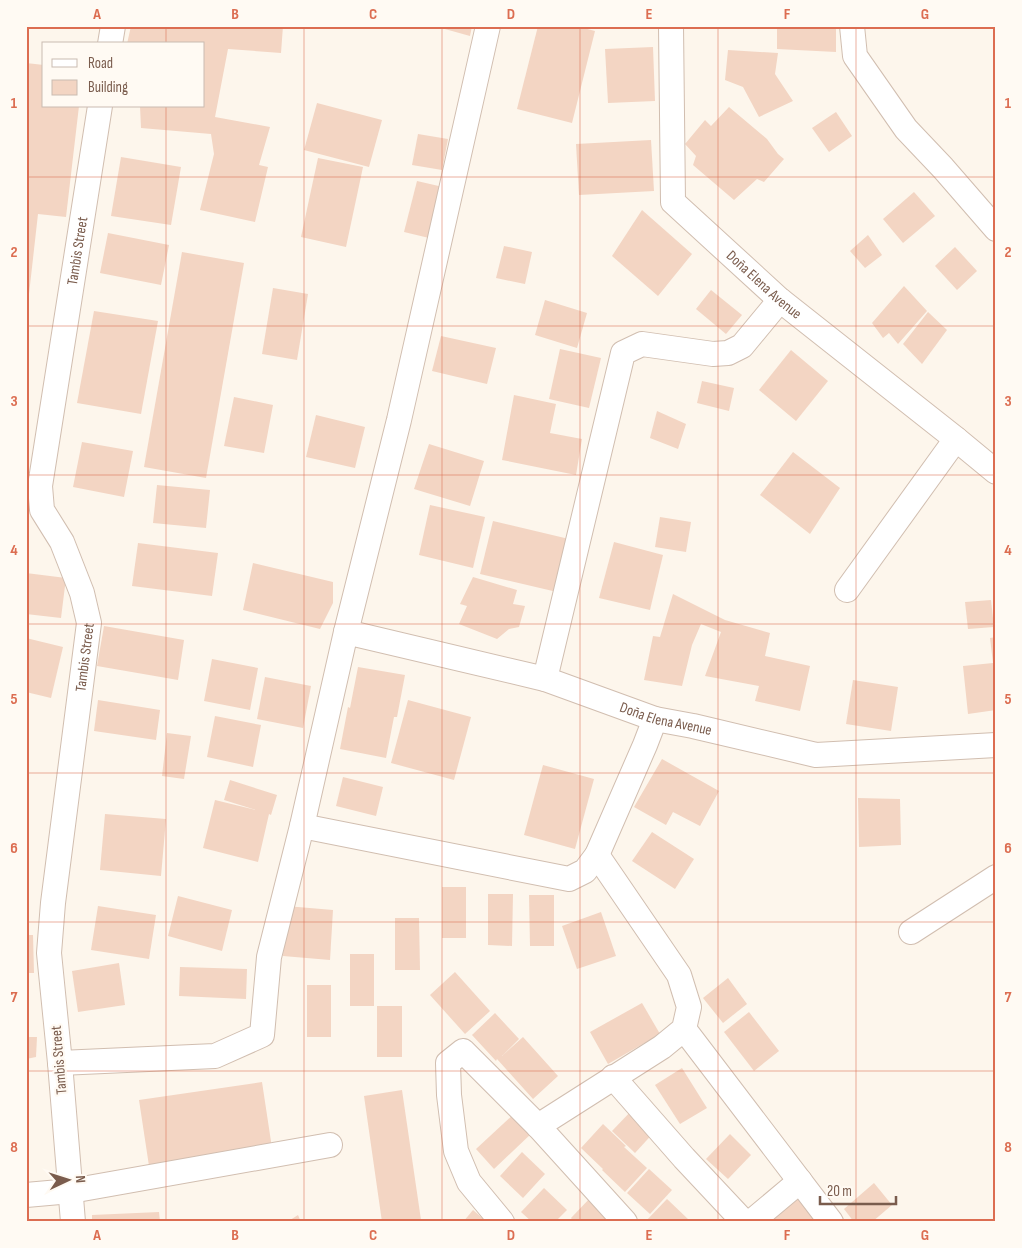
<svg xmlns="http://www.w3.org/2000/svg" width="1022" height="1248" font-family="'Sofia Sans Condensed',sans-serif">
  <rect width="100%" height="100%" fill="#fdf6ec"/>
  <g fill="#f3d5c3">
    <polygon points="131,26 283,26 281,53 228,49 215,117 270,127 259,165 268,167 255,222 200,210 214,154 211,134 141,128 140,106 204,106 204,44 127,44"/>
    <polygon points="434,26 472,26 470,36"/>
    <polygon points="538,26 576,26 595,31 572,123 517,109"/>
    <polygon points="777,26 836,26 836,52 777,49"/>
    <polygon points="653,47 655,101 608,103 605,49"/>
    <polygon points="728,50 778,53 775,74 793,101 759,117 743,87 725,80"/>
    <polygon points="26,63 44,65 44,106 79,106 66,217 38,214 28,303 26,302"/>
    <polygon points="317,103 382,120 369,167 304,150"/>
    <polygon points="729,107 767,139 778,154 784,159 764,182 757,179 734,200 693,165 696,156 685,144 705,120 711,126"/>
    <polygon points="836,112 852,136 829,152 812,128"/>
    <polygon points="418,134 448,139 442,170 412,165"/>
    <polygon points="651,140 654,191 579,195 576,144"/>
    <polygon points="121,157 181,167 171,225 111,216"/>
    <polygon points="318,158 363,167 346,247 301,237"/>
    <polygon points="417,181 443,187 429,238 404,232"/>
    <polygon points="914,192 935,216 903,243 883,219"/>
    <polygon points="642,210 692,254 658,296 612,256"/>
    <polygon points="108,233 169,245 161,285 100,273"/>
    <polygon points="868,235 882,255 865,268 850,251"/>
    <polygon points="504,246 532,252 525,284 496,278"/>
    <polygon points="955,247 977,271 957,290 935,266"/>
    <polygon points="182,252 244,263 206,478 144,467"/>
    <polygon points="904,286 927,311 898,344 889,333 883,338 872,323"/>
    <polygon points="273,288 308,294 297,360 262,354"/>
    <polygon points="711,290 742,315 726,334 696,309"/>
    <polygon points="545,300 587,313 577,348 535,335"/>
    <polygon points="94,311 158,321 141,414 77,403"/>
    <polygon points="928,312 947,330 922,364 903,344"/>
    <polygon points="441,336 496,348 487,384 432,371"/>
    <polygon points="560,349 601,358 589,408 549,399"/>
    <polygon points="791,350 828,381 796,421 759,390"/>
    <polygon points="702,381 734,388 729,411 697,403"/>
    <polygon points="514,395 556,404 550,433 582,439 576,475 502,460"/>
    <polygon points="234,397 273,405 264,453 224,446"/>
    <polygon points="657,411 686,424 678,449 650,438"/>
    <polygon points="316,415 365,427 355,468 306,457"/>
    <polygon points="82,442 133,451 124,497 73,487"/>
    <polygon points="429,444 484,461 470,506 414,489"/>
    <polygon points="793,452 840,488 810,534 760,495"/>
    <polygon points="157,485 210,490 206,528 153,523"/>
    <polygon points="430,505 485,517 473,568 419,555"/>
    <polygon points="660,517 691,522 686,552 655,547"/>
    <polygon points="493,521 569,539 557,592 480,574"/>
    <polygon points="614,542 663,555 650,610 599,598"/>
    <polygon points="138,543 218,553 212,596 132,586"/>
    <polygon points="253,563 333,582 333,603 320,629 243,610"/>
    <polygon points="26,573 66,578 61,618 26,614"/>
    <polygon points="473,577 517,590 513,604 525,606 519,627 509,629 497,639 459,624 467,606 460,604"/>
    <polygon points="673,594 725,620 770,633 765,656 810,666 800,711 755,701 759,686 705,676 721,632 701,624 692,645 682,686 644,680 653,636 660,637"/>
    <polygon points="991,600 994,627 968,629 965,602"/>
    <polygon points="104,626 184,640 178,680 97,666"/>
    <polygon points="996,637 996,710 968,714 963,666 993,663 990,638"/>
    <polygon points="26,638 63,647 51,698 26,692"/>
    <polygon points="212,659 258,668 250,710 204,701"/>
    <polygon points="358,667 405,675 397,717 394,717 386,758 340,749 348,707 350,708"/>
    <polygon points="265,677 311,686 303,728 257,719"/>
    <polygon points="853,680 898,687 891,731 846,724"/>
    <polygon points="98,700 160,710 156,740 94,731"/>
    <polygon points="408,700 471,717 454,780 391,763"/>
    <polygon points="215,716 261,725 253,767 207,757"/>
    <polygon points="167,733 191,736 184,779 162,776"/>
    <polygon points="662,759 719,791 700,826 673,812 666,825 634,807"/>
    <polygon points="543,765 594,779 575,849 524,835"/>
    <polygon points="343,777 383,787 376,816 336,806"/>
    <polygon points="230,780 277,795 271,815 269,814 258,862 203,848 215,800 256,810 224,800"/>
    <polygon points="858,798 900,799 901,845 859,847"/>
    <polygon points="105,814 166,819 161,876 100,870"/>
    <polygon points="652,832 694,859 675,889 632,861"/>
    <rect x="442" y="887" width="24" height="51"/>
    <polygon points="488,894 513,894 512,946 488,945"/>
    <polygon points="529,895 554,895 554,946 530,946"/>
    <polygon points="178,896 232,910 222,951 168,936"/>
    <polygon points="98,906 156,915 149,959 91,950"/>
    <polygon points="286,906 333,910 330,960 283,956"/>
    <polygon points="601,912 616,956 577,969 562,926"/>
    <polygon points="395,918 419,918 420,970 395,970"/>
    <polygon points="26,935 33,935 34,973 26,973"/>
    <rect x="350" y="954" width="24" height="52"/>
    <polygon points="119,963 125,1005 78,1012 72,971"/>
    <polygon points="180,967 247,969 246,999 179,996"/>
    <polygon points="455,972 490,1011 465,1034 430,995"/>
    <polygon points="728,978 747,1004 723,1023 703,998"/>
    <rect x="307" y="985" width="24" height="52"/>
    <polygon points="642,1003 660,1034 608,1064 590,1032"/>
    <rect x="377" y="1006" width="25" height="51"/>
    <polygon points="749,1012 779,1051 754,1071 724,1032"/>
    <polygon points="495,1013 519,1039 502,1056 523,1037 558,1076 533,1099 497,1059 496,1061 472,1035"/>
    <polygon points="26,1037 37,1037 36,1057 26,1059"/>
    <polygon points="682,1068 707,1108 680,1124 655,1085"/>
    <polygon points="262,1082 272,1148 149,1166 139,1100"/>
    <polygon points="402,1090 421,1220 408,1222 382,1222 364,1096"/>
    <polygon points="635,1107 657,1129 635,1153 612,1131"/>
    <polygon points="515,1113 533,1132 494,1169 476,1149"/>
    <polygon points="603,1124 626,1146 624,1147 647,1168 625,1192 602,1170 603,1169 581,1148"/>
    <polygon points="730,1134 751,1155 728,1179 706,1159"/>
    <polygon points="522,1152 545,1174 523,1198 500,1176"/>
    <polygon points="649,1169 672,1190 650,1214 627,1193"/>
    <polygon points="874,1183 892,1205 872,1222 854,1222 844,1209"/>
    <polygon points="544,1188 567,1210 555,1222 532,1222 521,1212"/>
    <polygon points="802,1191 825,1222 762,1222"/>
    <polygon points="593,1195 610,1222 574,1222 571,1218"/>
    <polygon points="667,1199 689,1220 688,1222 645,1222"/>
    <polygon points="473,1210 487,1222 463,1222"/>
    <polygon points="159,1212 160,1222 92,1222 92,1215"/>
    <polygon points="298,1215 301,1222 287,1222"/>
  </g>
  <g fill="none" stroke-linecap="round" stroke-linejoin="round">
    <g stroke="#d1beb0" stroke-width="26">
      <g id="street">
        <path id="s1" d="M671,26L673,202L780,300L956,439L996,472"/>
        <polyline points="852,26 855,56 906,129 943,168 996,229"/>
        <polyline points="110,44 113,26"/>
        <polyline points="847,590 956,439"/>
        <path id="s2" d="M346,632L545,679L655,719L693,726L816,755L996,745"/>
        <polyline points="545,679 623,353 642,344 713,354 728,353 742,346 780,300"/>
        <polyline points="302,826 569,879 585,871 597,855 645,745 655,719"/>
        <polyline points="911,932 996,877"/>
        <polyline points="684,1029 831,1222"/>
        <polyline points="60,1063 215,1056 262,1035 269,957 302,826 346,632 399,420 488,26"/>
        <polyline points="613,1077 684,1158 744,1222"/>
        <polyline points="538,1126 662,1047 684,1029 689,1007 679,975 597,855"/>
        <polyline points="26,1195 71,1191 330,1145"/>
        <path id="s3" d="M73,1222L60,1063L49,953L53,903L89,623L82,593L62,542L42,510L40,486L100,106"/>
        <polyline points="502,1222 469,1182 456,1151 449,1095 448,1063 463,1051 538,1126 625,1222"/>
        <polyline points="751,1222 800,1181"/>
      </g>
    </g>
    <use href="#street" stroke="#fff" stroke-width="24"/>
  </g>
  <path fill="none" stroke="#dc6d51" stroke-width="1" stroke-opacity="0.55" d="M166,26V44M304,26V1222M442,26V1222M580,26V1222M718,26V1222M856,26V1222M166,106V1222M26,177H996M26,326H996M26,475H996M26,624H996M26,773H996M26,922H996M26,1071H996"/>
  <g text-anchor="middle" dominant-baseline="central" stroke-width="4.5" stroke-linejoin="round" paint-order="stroke">
    <g font-size="15" fill="#7a5c4d" stroke="#fffaf3">
      <text stroke="none"><textPath href="#s3" startOffset="988">Tambis Street</textPath></text>
      <text stroke="none"><textPath href="#s1" startOffset="299">Doña Elena Avenue</textPath></text>
      <text stroke="none"><textPath href="#s3" startOffset="568">Tambis Street</textPath></text>
      <text stroke="none"><textPath href="#s2" startOffset="332">Doña Elena Avenue</textPath></text>
      <text transform="translate(59 1060) rotate(-95)">Tambis Street</text>
    </g>
  </g>
  <rect width="1022" height="1248" fill="none" stroke="#fffaf3" stroke-width="55"/>
  <rect x="42" y="42" width="162" height="65" fill="#fffaf3" stroke="#cabbb1"/>
  <rect x="52" y="59" width="25" height="8" fill="#ffffff" stroke="#cabbb1"/>
  <text x="88" y="68" font-size="15" fill="#7a5c4d">Road</text>
  <rect x="52" y="80" width="25" height="15" fill="#f3d5c3" stroke="#cabbb1"/>
  <text x="88" y="92" font-size="15" fill="#7a5c4d">Building</text>
  <g transform="translate(68 1180) rotate(86)" stroke="#fffaf3" stroke-width="4" paint-order="stroke">
  <path d="M0-4L9 19L0 12L-9 19Z" fill="#7a5c4d"/>
  <text y="-8" font-size="14" font-weight="bold" text-anchor="middle" fill="#7a5c4d">N</text>
  </g>
  <path d="M820 1196v8h76v-8" fill="none" stroke="#7a5c4d" stroke-width="2.5"/>
  <text x="827" y="1196" font-size="15" fill="#7a5c4d" stroke="#fffaf3" stroke-width="4" paint-order="stroke">20 m</text>
  <rect x="28" y="28" width="966" height="1192" fill="none" stroke="#dc6d51" stroke-width="2"/>
  <g font-size="16" text-anchor="middle" font-weight="bold" fill="#dc6d51">
    <text x="97" y="19">A</text>
    <text x="235" y="19">B</text>
    <text x="373" y="19">C</text>
    <text x="511" y="19">D</text>
    <text x="649" y="19">E</text>
    <text x="787" y="19">F</text>
    <text x="925" y="19">G</text>
    <text x="14" y="108">1</text>
    <text x="1008" y="108">1</text>
    <text x="14" y="257">2</text>
    <text x="1008" y="257">2</text>
    <text x="14" y="406">3</text>
    <text x="1008" y="406">3</text>
    <text x="14" y="555">4</text>
    <text x="1008" y="555">4</text>
    <text x="14" y="704">5</text>
    <text x="1008" y="704">5</text>
    <text x="14" y="853">6</text>
    <text x="1008" y="853">6</text>
    <text x="14" y="1002">7</text>
    <text x="1008" y="1002">7</text>
    <text x="14" y="1152">8</text>
    <text x="1008" y="1152">8</text>
    <text x="97" y="1240">A</text>
    <text x="235" y="1240">B</text>
    <text x="373" y="1240">C</text>
    <text x="511" y="1240">D</text>
    <text x="649" y="1240">E</text>
    <text x="787" y="1240">F</text>
    <text x="925" y="1240">G</text>
  </g>
</svg>
